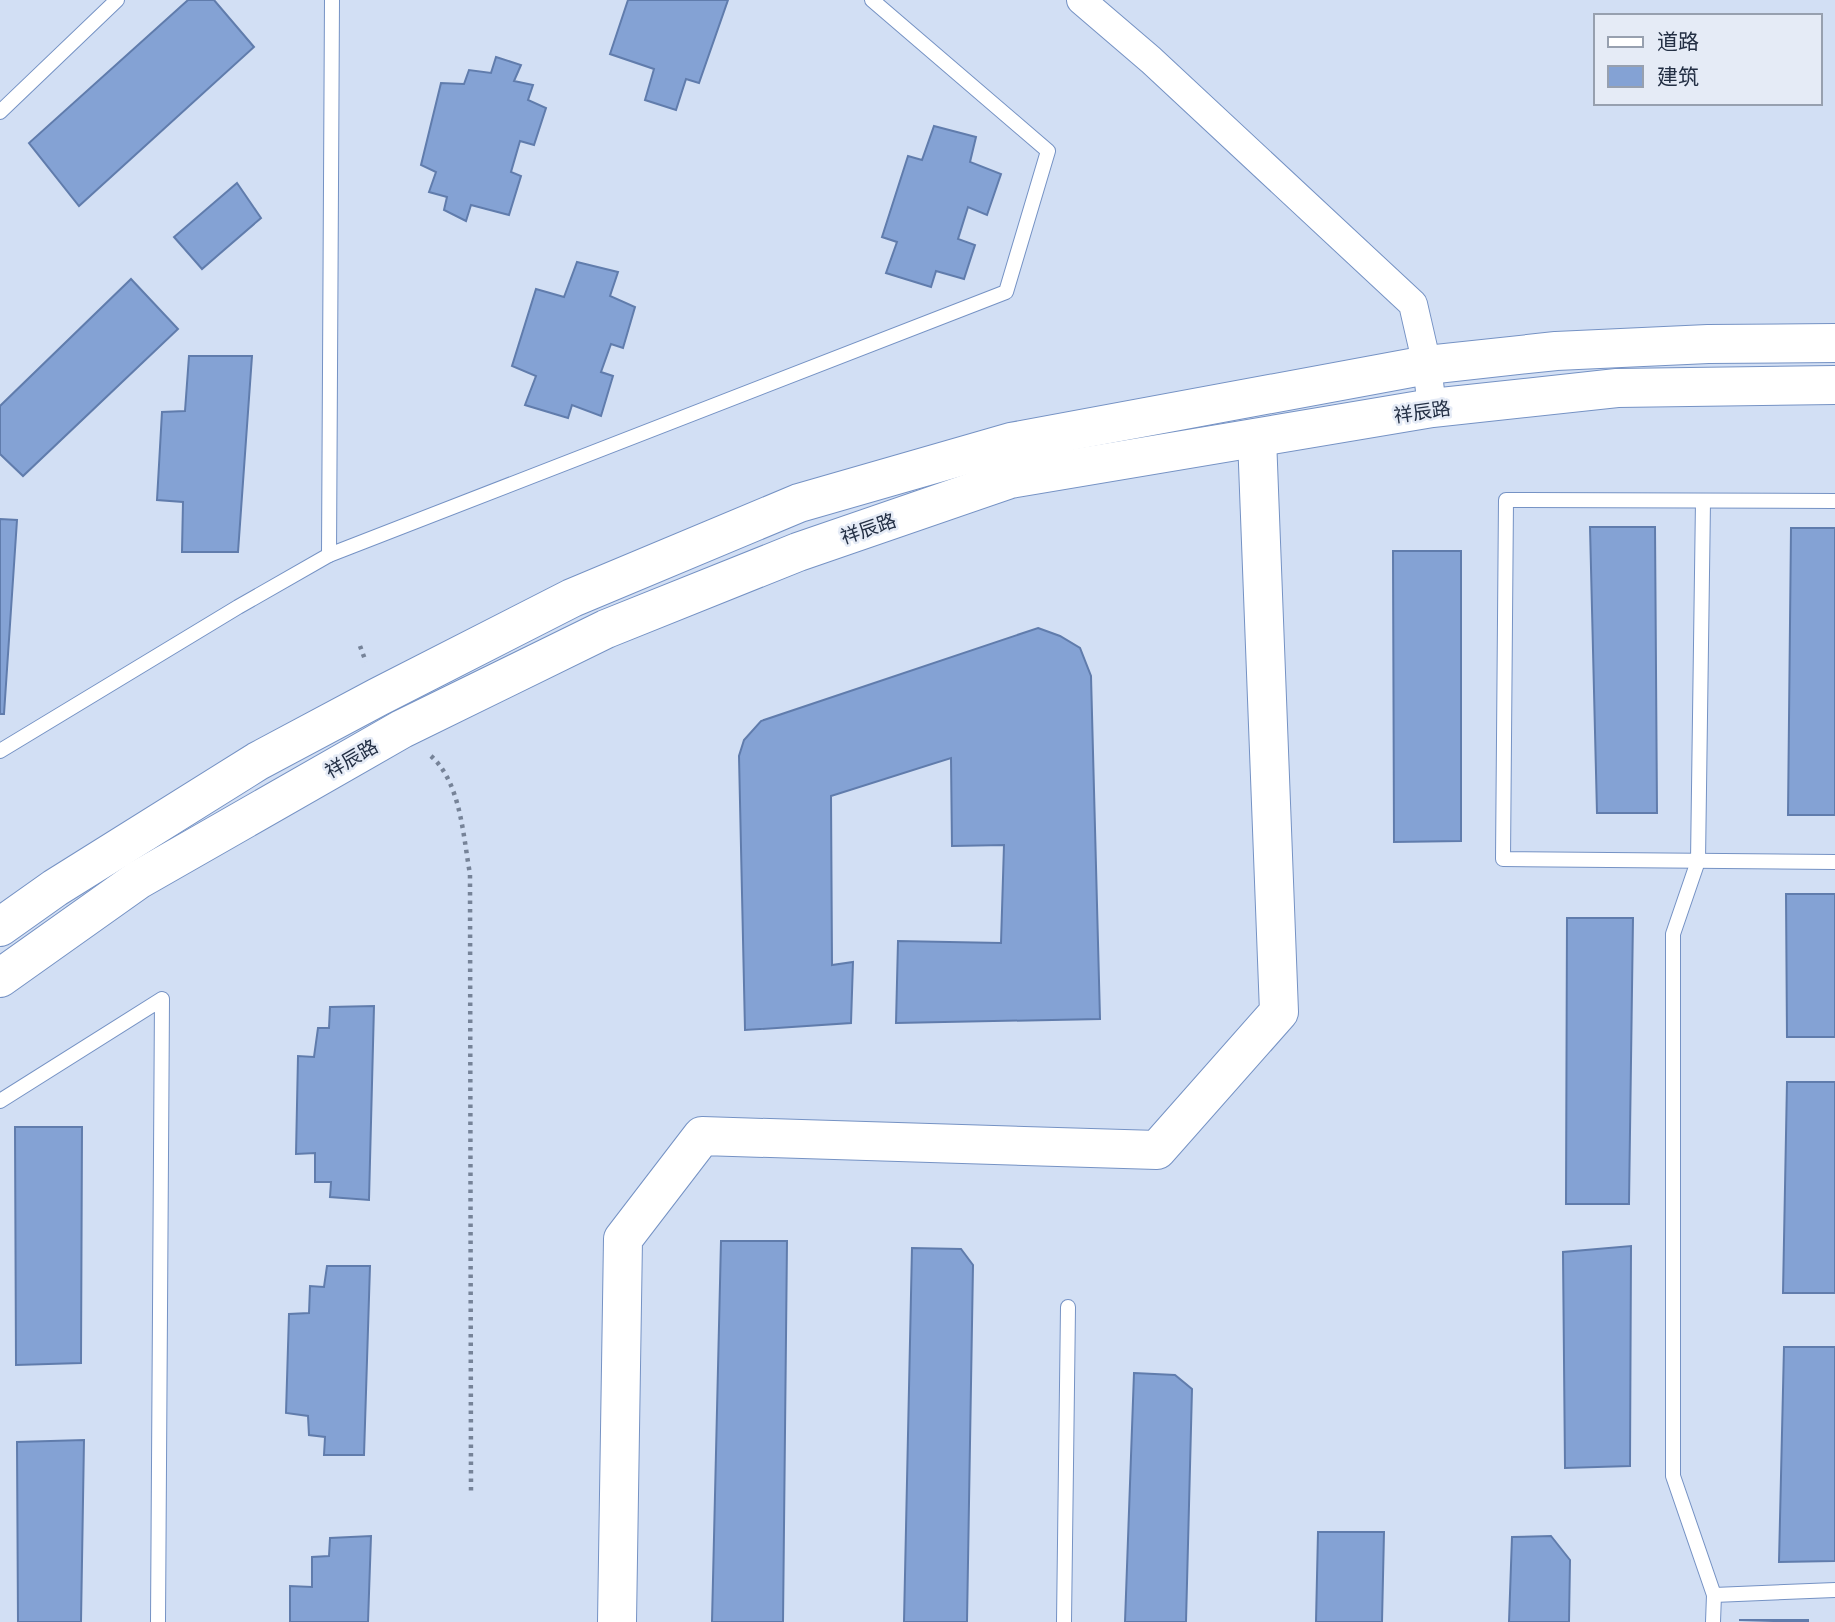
<svg xmlns="http://www.w3.org/2000/svg" width="1835" height="1622" font-family="'Golos Text','Noto Sans SC',sans-serif">
  <rect width="100%" height="100%" fill="#d2dff4"/>
  <g fill="#84a2d4" stroke="#607cac" stroke-width="2">
    <polygon points="188,0 214,0 254,47 79,206 29,143"/>
    <polygon points="628,0 728,0 699,83 686,79 676,110 645,100 654,69 610,54"/>
    <polygon points="496,57 521,65 514,81 533,85 528,100 546,108 534,145 520,141 511,172 521,176 509,215 471,205 466,221 444,210 447,197 429,192 436,172 421,165 441,83 464,84 469,70 491,73"/>
    <polygon points="934,126 976,137 970,162 1001,174 987,215 968,207 958,239 975,245 964,279 936,271 931,287 886,273 897,242 882,237 908,156 922,160"/>
    <polygon points="237,183 261,218 202,269 174,237"/>
    <polygon points="577,262 618,272 610,296 635,307 623,348 611,344 601,372 613,376 601,416 572,405 568,418 525,405 536,376 512,366 536,289 564,297"/>
    <polygon points="131,279 178,329 23,476 0,454 0,406"/>
    <polygon points="189,356 252,356 238,552 182,552 183,502 157,500 162,412 185,411"/>
    <polygon points="0,519 17,520 4,714 0,714"/>
    <polygon points="1590,527 1655,527 1657,813 1597,813"/>
    <polygon points="1791,528 1835,528 1835,815 1788,815"/>
    <polygon points="1393,551 1461,551 1461,841 1394,842"/>
    <polygon points="1038,628 1060,636 1080,648 1091,676 1100,1019 896,1023 898,941 1001,943 1004,845 952,846 951,758 831,796 832,965 853,962 851,1023 745,1030 739,756 744,740 761,721"/>
    <polygon points="1786,894 1835,894 1835,1037 1787,1037"/>
    <polygon points="1567,918 1633,918 1629,1204 1566,1204"/>
    <polygon points="374,1006 369,1200 330,1197 331,1182 315,1182 315,1153 296,1154 298,1056 314,1057 318,1028 329,1028 330,1007"/>
    <polygon points="1787,1082 1835,1082 1835,1293 1783,1293"/>
    <polygon points="15,1127 82,1127 81,1363 16,1365"/>
    <polygon points="721,1241 787,1241 783,1622 712,1622"/>
    <polygon points="1631,1246 1630,1466 1565,1468 1563,1252"/>
    <polygon points="912,1248 961,1249 973,1265 967,1622 904,1622"/>
    <polygon points="327,1266 370,1266 364,1455 324,1455 325,1437 309,1435 308,1416 286,1413 289,1314 309,1313 310,1286 324,1287"/>
    <polygon points="1784,1347 1835,1347 1835,1561 1779,1562"/>
    <polygon points="1134,1373 1175,1375 1192,1389 1186,1622 1125,1622"/>
    <polygon points="84,1440 81,1622 18,1622 17,1442"/>
    <polygon points="1318,1532 1384,1532 1382,1622 1316,1622"/>
    <polygon points="371,1536 368,1622 290,1622 290,1586 312,1587 312,1557 329,1556 330,1538"/>
    <polygon points="1551,1536 1570,1560 1569,1622 1509,1622 1512,1537"/>
    <polygon points="1739,1620 1808,1620 1808,1622"/>
  </g>
  <g fill="none" stroke-linecap="round" stroke-linejoin="round">
    <g stroke="#7592c4" stroke-width="16">
      <g id="lane">
        <polyline points="0,112 117,0"/>
        <polyline points="1703,501 1698,861 1673,934 1673,1476 1714,1595"/>
        <polyline points="1835,501 1506,500 1503,859 1835,862"/>
        <polyline points="329,555 1006,292 1048,151 872,0"/>
        <polyline points="0,751 238,607 329,555 332,0"/>
        <polyline points="0,1101 162,999 158,1622"/>
        <polyline points="1064,1622 1068,1307"/>
        <polyline points="1713,1622 1714,1595 1835,1590"/>
      </g>
    </g>
    <g stroke="#7592c4" stroke-width="30">
      <polyline id="street" points="1081,0 1151,60 1413,304 1427,365 1432,408"/>
    </g>
    <g stroke="#7592c4" stroke-width="40">
      <g id="secondary">
        <polyline points="0,927 55,888 258,761 378,697 572,598 799,503 1011,442 1427,365 1556,351 1708,344 1835,343"/>
        <polyline points="0,978 138,880 402,729 606,629 798,552 1010,479 1432,408 1617,388 1835,385"/>
        <polyline points="617,1622 623,1239 702,1136 1157,1150 1279,1012 1257,438"/>
      </g>
    </g>
    <g stroke="#768398" stroke-width="4.5" stroke-dasharray="3.5 5" stroke-linecap="butt">
      <polyline points="360,646 366,662"/>
      <path d="M431,756C461,783 463,836 470,874L471,1495"/>
    </g>
    <use href="#lane" stroke="#fff" stroke-width="14"/>
    <use href="#street" stroke="#fff" stroke-width="28"/>
    <use href="#secondary" stroke="#fff" stroke-width="38"/>
  </g>
  <g text-anchor="middle" dominant-baseline="central" stroke-width="5" stroke-linejoin="round" paint-order="stroke">
    <g font-size="19" fill="#232f44" stroke="#e5ebf6">
      <text transform="translate(1422 411) rotate(-8)">祥辰路</text>
      <text transform="translate(868 528) rotate(-19)">祥辰路</text>
      <text transform="translate(351 758) rotate(-30)">祥辰路</text>
    </g>
  </g>
  <rect x="1594" y="14" width="228" height="91" fill="#e5ebf6" stroke="#97a0af" stroke-width="2"/>
  <rect x="1608" y="37" width="35" height="10" fill="#ffffff" stroke="#97a0af" stroke-width="2"/>
  <text x="1657" y="49" font-size="21" fill="#232f44">道路</text>
  <rect x="1608" y="66" width="35" height="21" fill="#84a2d4" stroke="#97a0af" stroke-width="2"/>
  <text x="1657" y="84" font-size="21" fill="#232f44">建筑</text>
</svg>
